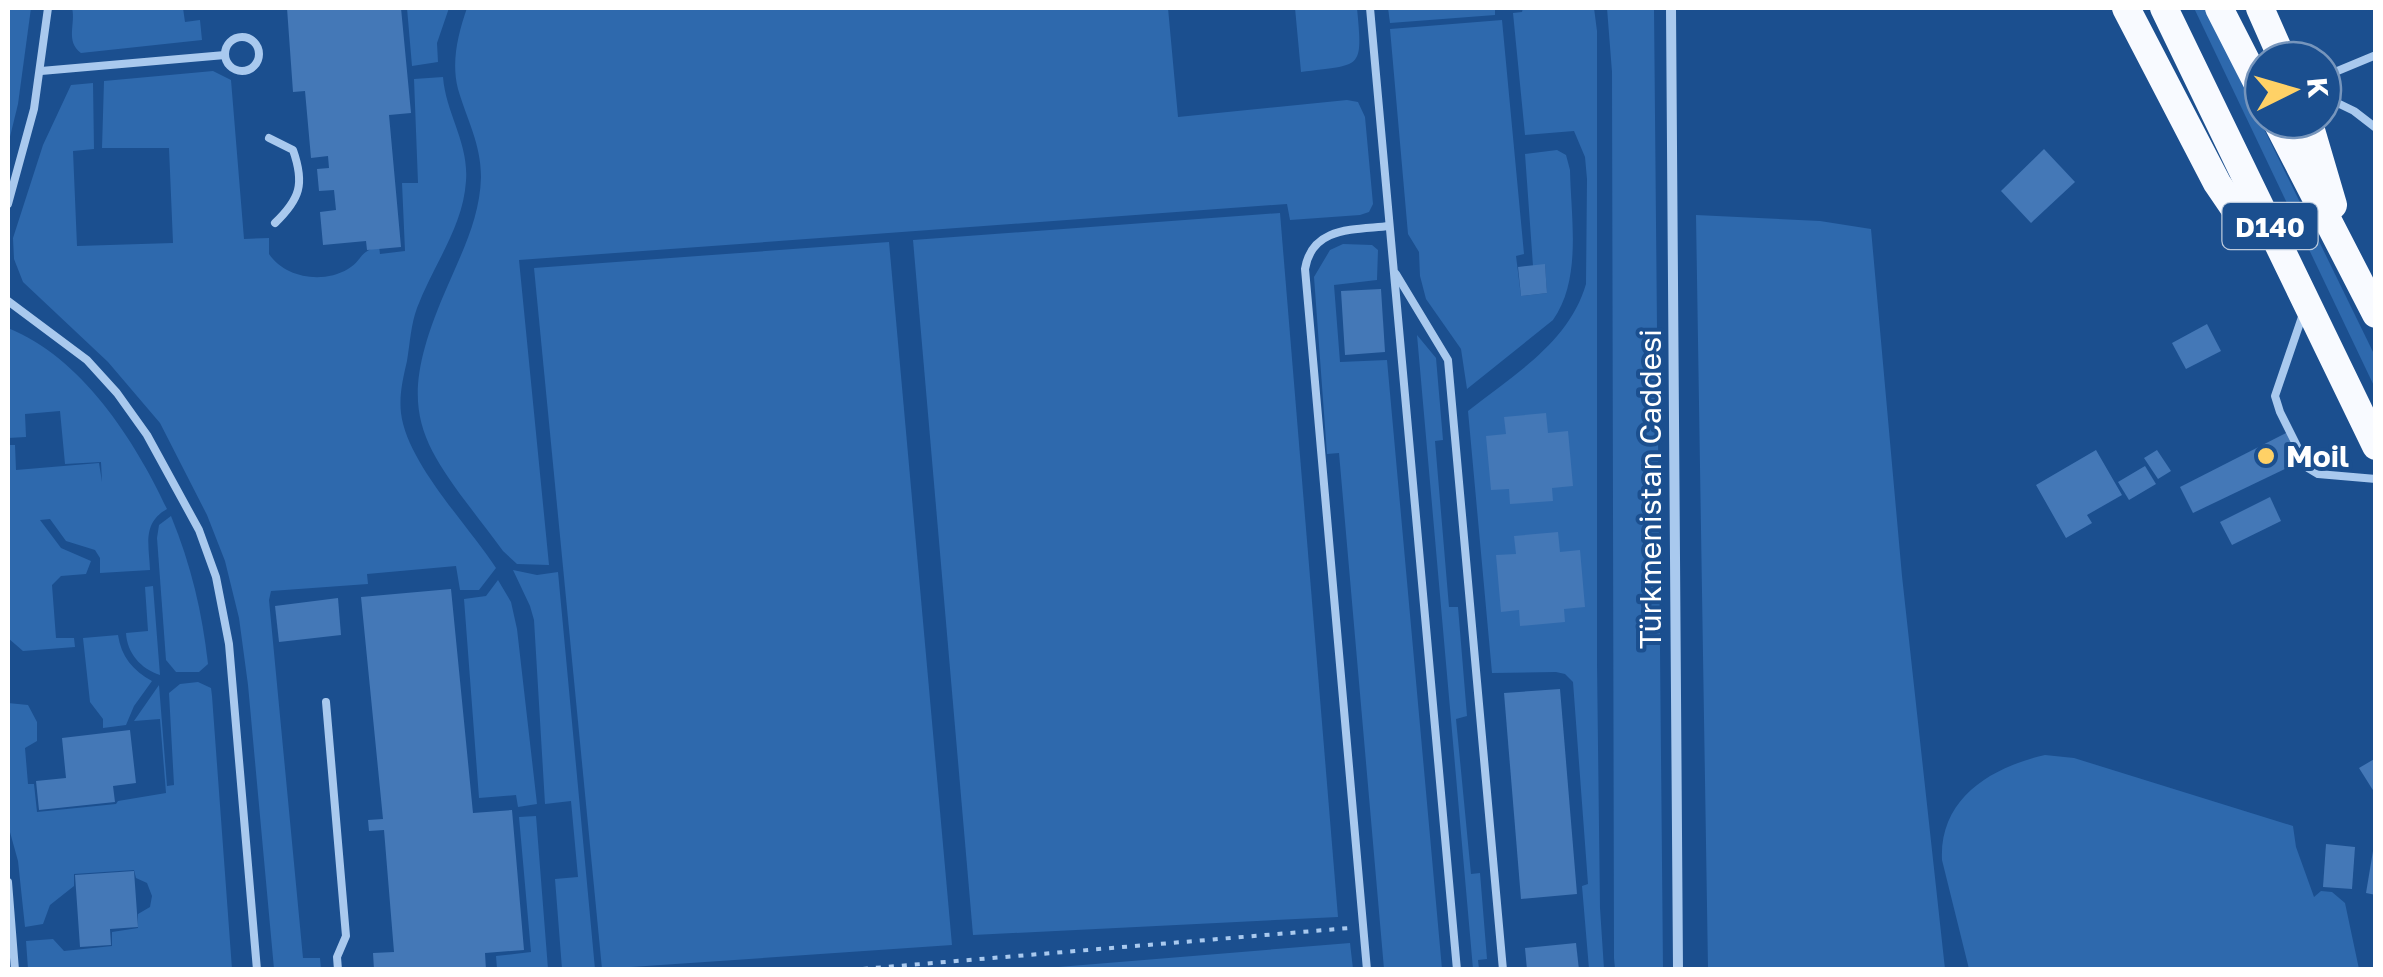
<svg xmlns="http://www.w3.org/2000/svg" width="2383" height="977" font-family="'Golos Text',sans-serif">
  <rect width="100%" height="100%" fill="#1b4f8f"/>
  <g fill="#2e69ad">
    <polygon points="8,8 31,8 18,104 8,145"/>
    <path d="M72,8H183L185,22L200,20L202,40L81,53C65,41 76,24 72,8Z"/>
    <polygon points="407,8 449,8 437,43 438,62 412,66"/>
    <path d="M467,8H1168L1178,117L1347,100L1358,102L1365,117L1373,204L1369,212L1360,215L1290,220L1287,204L519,260L549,565L517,564L503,551C423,443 388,421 448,285C463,250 480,217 481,177C481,144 467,120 458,89C451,62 458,34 467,8Z"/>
    <path d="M1295,8H1357C1363,71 1362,64 1301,72Z"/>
    <polygon points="1388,8 1495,8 1495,15 1390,23"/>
    <path d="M1523,8H1594L1597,31V664L1600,908L1604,969H1589L1582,886L1588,884L1573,682L1565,674L1556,672L1492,673L1468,411C1513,375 1569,343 1586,284L1587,179L1585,157L1574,131L1525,135L1513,13L1522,12Z"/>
    <polygon points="1607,8 1654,8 1663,969 1615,969 1614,958 1612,72"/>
    <polygon points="2194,8 2205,8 2375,356 2375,388"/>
    <path d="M1502,20L1524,254L1516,256L1521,296L1547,293L1545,265L1533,266L1525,154L1557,150L1566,155L1570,170C1571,218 1582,279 1553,320L1467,389L1461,349L1426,299L1420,276L1419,252L1408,234L1390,29Z"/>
    <path d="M213,71L231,80L244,239L269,238V254C285,278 323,284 348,269C364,259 357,253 379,246L380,254L405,251L402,183H418L414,79L443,77C446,114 469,143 466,181C463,228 433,265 417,308C411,324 410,343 407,361C403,378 399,395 401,413C407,463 468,525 496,568L479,590H460L456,566L367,574L368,584L271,591L269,600L303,958H320L321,969H274L248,685L239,618L225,561L207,515L160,423L108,362L23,282L14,259L13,238L43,145L71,85L93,83L94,149L73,151L77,246L173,243L169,148H102L104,81Z"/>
    <polygon points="1280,213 1338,917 973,935 913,240"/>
    <polygon points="1696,215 1820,221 1871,229 1902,576 1945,969 1708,969"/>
    <polygon points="889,242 952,945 602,969 534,268"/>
    <polygon points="1343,244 1372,245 1378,250 1377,280 1334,285 1340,362 1387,360 1442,969 1384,969 1339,453 1327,454 1314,277 1330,250"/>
    <path d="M8,328C82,358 134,439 167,509C142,523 149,545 150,570L100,573V558L95,550L66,541L50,519L40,520L61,548L91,561L86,574L61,576L52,585L56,638H74L75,647L23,651L8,638V445H15L16,470L99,463L102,482L101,462L65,464L60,411L25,414L26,437L8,438Z"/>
    <polygon points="1417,335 1436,358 1443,440 1435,441 1449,607 1458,607 1467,716 1456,719 1471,874 1480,873 1487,959 1478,960 1479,969 1473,969"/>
    <path d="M171,516C191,565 202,611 208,664L199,672H176L166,660L157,538L159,525Z"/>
    <polygon points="513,570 537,575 558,572 595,969 562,969 555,879 578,877 571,801 545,804 534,620 530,606"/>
    <polygon points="498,580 511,602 517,629 537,804 518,807 516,795 479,798 464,599 486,596"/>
    <path d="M153,586L160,675C141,669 127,653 126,633L148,631L145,587Z"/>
    <path d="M118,635C121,656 133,671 152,681L134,706L126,725L103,728V719L90,702L83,638Z"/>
    <polygon points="198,682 211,688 212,696 232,969 28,969 26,941 53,939 64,951 112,946 112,932 138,928 138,914 150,907 152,896 147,883 136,878 134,870 74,874 74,886 50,905 43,924 25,927 18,861 8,825 8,703 28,705 37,722 37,741 25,748 28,784 34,784 37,812 116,804 118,801 166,793 160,719 134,721 159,685 167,786 174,785 169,693 180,684"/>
    <path d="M2045,755L2074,758L2293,826L2296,847L2314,897L2321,891L2332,892L2345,903L2359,969H1969L1942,860C1939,798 1992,767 2045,755Z"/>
    <polygon points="536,816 548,969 497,969 496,956 531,952 519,817"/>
    <polygon points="1350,943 1353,969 1034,969"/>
  </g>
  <g fill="#4478b7">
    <polygon points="287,8 401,8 411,113 389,115 401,247 367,250 366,241 323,245 320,212 336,210 334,190 319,191 317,169 329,168 328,156 311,158 305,91 293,92"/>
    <polygon points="2044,149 2075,182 2031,223 2001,191"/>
    <polygon points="1545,264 1547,293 1521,296 1518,267"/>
    <polygon points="1381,289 1385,352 1345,355 1341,291"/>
    <polygon points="2207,324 2221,351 2186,369 2172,343"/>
    <polygon points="1546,413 1548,433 1568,431 1573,486 1552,488 1553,501 1510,504 1509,489 1491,490 1486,436 1506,434 1504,417"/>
    <polygon points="2292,430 2306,459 2193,513 2180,487"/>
    <polygon points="2096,450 2122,495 2087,515 2092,523 2066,538 2036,485"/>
    <polygon points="2157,450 2171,471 2158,479 2144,458"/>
    <polygon points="2145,466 2156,484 2129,500 2118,482"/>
    <polygon points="2270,497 2281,521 2232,545 2220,522"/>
    <polygon points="1558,532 1560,552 1580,550 1585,607 1564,609 1565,622 1520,626 1519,610 1501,612 1496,555 1516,554 1514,536"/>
    <polygon points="451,589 473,813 512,810 524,950 485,953 486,970 374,970 373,953 394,952 384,830 369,831 368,820 383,819 361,597"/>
    <polygon points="338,598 341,635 279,642 275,606"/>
    <polygon points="1560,689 1577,894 1521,899 1504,693"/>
    <polygon points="130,730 136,783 113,786 115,802 39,810 36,781 66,778 62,738"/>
    <polygon points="2376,758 2376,795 2359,768"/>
    <polygon points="2326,844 2355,847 2352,889 2323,887"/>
    <polygon points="2373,851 2376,851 2376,895 2366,893"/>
    <polygon points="134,871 138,927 110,929 111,945 80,947 75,875"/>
    <polygon points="1576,943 1579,970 1527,970 1525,948"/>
  </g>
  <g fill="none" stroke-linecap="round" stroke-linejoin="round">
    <polyline stroke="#a9c9ee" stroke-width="4" stroke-dasharray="5 8" stroke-linecap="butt" points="850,970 1349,928"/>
    <g stroke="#a9c9ee" stroke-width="8">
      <polyline points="1370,8 1457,970"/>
      <circle cx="242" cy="54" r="17"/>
      <polyline points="41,71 225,55"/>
      <polyline points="2323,77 2376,55"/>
      <polyline points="2323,96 2354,111 2376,128"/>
      <path d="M269,138L293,150C305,184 300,199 275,223"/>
      <polyline points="8,204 34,109 48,8"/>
      <polyline points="1396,274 1448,360 1503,970"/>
      <polyline points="8,301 87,360 117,393 147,435 199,530 216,577 229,644 257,970"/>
      <polyline points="2303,314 2275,396 2280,412 2308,468 2318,474 2376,479"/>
      <polyline points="326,702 346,936 337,957 338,970"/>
      <polyline points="8,882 15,970"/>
      <path d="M1367,970L1305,269C1312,226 1354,230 1389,226"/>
    </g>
    <polyline stroke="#a9c9ee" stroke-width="10" points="1671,8 1678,970"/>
    <g stroke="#f8faff" stroke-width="28">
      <polyline points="2126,8 2217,183 2234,208 2270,236"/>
      <polyline points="2164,8 2376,446"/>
      <polyline points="2219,8 2263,94"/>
      <polyline points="2260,8 2283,60"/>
      <polyline points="2276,120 2376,314"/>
      <polyline points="2308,120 2333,205"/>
    </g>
  </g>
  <circle fill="#ffd166" stroke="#1b4f8f" stroke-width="4" cx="2266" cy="456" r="10"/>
  <g text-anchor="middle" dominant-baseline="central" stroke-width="8" stroke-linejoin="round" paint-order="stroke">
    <rect fill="#1b4f8f" stroke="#bbcadd" stroke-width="2.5" x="2222.5" y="203" width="95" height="46" rx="8"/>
    <g font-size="28" font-weight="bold" fill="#fff">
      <text x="2270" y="226">D140</text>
    </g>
    <g font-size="30" font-weight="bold" fill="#fff" stroke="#1b4f8f" text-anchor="start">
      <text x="2286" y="456">Moil</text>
    </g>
    <g font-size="30" fill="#fff" stroke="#1b4f8f">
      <text transform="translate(1650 489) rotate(-90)">Türkmenistan Caddesi</text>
    </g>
  </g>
  <rect width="2383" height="977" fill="none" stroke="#ffffff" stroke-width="20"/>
  <g transform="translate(2293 90) rotate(85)"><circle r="48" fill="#1b4f8f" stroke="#7695bc" stroke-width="2.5"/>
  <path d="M0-8L18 38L0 25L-18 38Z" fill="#ffd166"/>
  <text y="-15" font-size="28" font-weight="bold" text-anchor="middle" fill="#ffffff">K</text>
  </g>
</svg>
